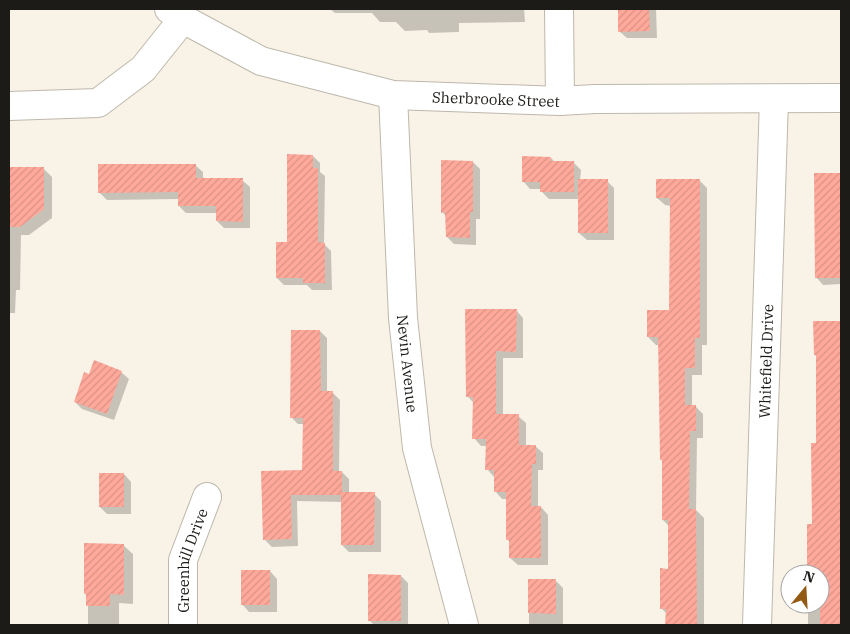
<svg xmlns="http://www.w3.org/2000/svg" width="850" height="634" font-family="'IBM Plex Serif',serif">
  <defs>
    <pattern id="building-hatch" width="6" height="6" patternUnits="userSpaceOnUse" patternTransform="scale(1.25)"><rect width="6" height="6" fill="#ffa99b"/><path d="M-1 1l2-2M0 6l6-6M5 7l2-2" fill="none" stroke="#da9185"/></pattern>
  </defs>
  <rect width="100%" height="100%" fill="#f9f3e7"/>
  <g fill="#0003">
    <polygon points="330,9 524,9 525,22 459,23 459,32 429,33 427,30 405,31 396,22 380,22 372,13 335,13"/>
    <polygon points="619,9 656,9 657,38 627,38 619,31"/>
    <polygon points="313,156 320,163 320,172 325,176 324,244 331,251 332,290 312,290 307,285 284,285 277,278"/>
    <polygon points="551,158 555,162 573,162 581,170 580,180 607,181 614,188 614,240 587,240 579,233 579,199 549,199 542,192 542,189 530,189 523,181"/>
    <polygon points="473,162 480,169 480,219 476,219 476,245 454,244 447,237 447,217 442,212"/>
    <polygon points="195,165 203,172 203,179 242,180 250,187 250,228 224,228 217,221 217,213 186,213 179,206 179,199 107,200 100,193"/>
    <polygon points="9,168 43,168 52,177 52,218 29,235 21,235 20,290 16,290 15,313 9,313"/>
    <polygon points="816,174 841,174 841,284 823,285 816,277"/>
    <polygon points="699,180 707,188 707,345 702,345 702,375 692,375 692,406 695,406 703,414 703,438 697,438 696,510 704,518 704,625 667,625 667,614 661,608 669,570 669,526 663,520 663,462 661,459 659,345 656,345 648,337 670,311 671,206 665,205 657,198"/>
    <polygon points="516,310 523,318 523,358 503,358 503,416 518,416 526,423 526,446 535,446 543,453 543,470 538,470 538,507 541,507 548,515 548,565 518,565 510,558 511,543 507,539 507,499 502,499 495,491 494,477 487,469 487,446 481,446 474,438 474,403 467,396"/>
    <polygon points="815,323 841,323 841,625 808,625 808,604 820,604 820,574 808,574 813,525 817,444 817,357 815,355"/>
    <polygon points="320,331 327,338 327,393 333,393 340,400 339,472 342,472 349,479 349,494 374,494 381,501 381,552 349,552 342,545 343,502 297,501 298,546 272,547 265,540 304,471 304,424 298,424 291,417"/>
    <polygon points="121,372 129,379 114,420 82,409 75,402 90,375"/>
    <polygon points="124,474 131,482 131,514 107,514 100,507"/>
    <polygon points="123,545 133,554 133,604 119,603 119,625 88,625 88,596 85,594"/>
    <polygon points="270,571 277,579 277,612 249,612 242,604"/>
    <polygon points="401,576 408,583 408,625 374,625 369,620"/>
    <polygon points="529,581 556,581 563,588 563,625 529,625"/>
  </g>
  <g fill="url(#building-hatch)">
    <polygon points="618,9 649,9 650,31 618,32"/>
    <polygon points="287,154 313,155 313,168 318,168 318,242 325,243 325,283 303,283 303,278 276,278 276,242 287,242"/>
    <polygon points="522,156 551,157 551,161 574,161 574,192 540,192 540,182 522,182"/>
    <polygon points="441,160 473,161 473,212 470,212 470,238 446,237 445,212 441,213"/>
    <polygon points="98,164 196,164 196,178 243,178 243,222 216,221 216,206 178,206 178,192 98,193"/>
    <polygon points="9,167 44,167 44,209 20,227 9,227"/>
    <polygon points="814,173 841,173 841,278 815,278"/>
    <rect x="578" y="179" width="30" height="54"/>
    <polygon points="656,179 700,179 700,338 695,338 695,368 685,368 685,405 696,405 696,431 690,431 689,509 696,509 697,625 665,625 666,609 660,609 660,568 668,569 668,520 662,520 662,460 660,460 658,337 647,337 647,310 669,310 670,198 656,198"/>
    <polygon points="465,309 517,309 516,352 496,351 496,414 519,414 519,445 536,445 536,464 532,464 531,506 541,506 541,558 509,558 509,540 506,540 506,492 494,492 494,470 485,470 486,439 472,439 473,397 466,397"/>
    <polygon points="813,321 841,321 841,625 820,625 820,574 807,574 807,524 812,524 811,443 816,443 816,355 814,355"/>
    <polygon points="291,330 320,330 321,391 333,391 333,471 342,471 342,492 375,492 374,545 341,545 341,495 291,495 292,539 263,540 261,471 302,470 303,418 290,418"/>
    <polygon points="94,360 122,371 107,414 74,402 84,372 89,374"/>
    <rect x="99" y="473" width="25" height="34"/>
    <polygon points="84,543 124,544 124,595 110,594 110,606 86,606 86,594 84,594"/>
    <rect x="241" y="570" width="29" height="35"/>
    <polygon points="368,574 401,575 401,621 368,621"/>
    <polygon points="528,579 556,579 556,614 528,613"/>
  </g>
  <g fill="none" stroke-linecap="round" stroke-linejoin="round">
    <g stroke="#beb8ac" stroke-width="30">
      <g id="minor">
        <polyline points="559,9 560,101"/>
        <path id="s1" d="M393,95L403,318L417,448L464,625"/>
        <polyline points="9,106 98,103 143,69 183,19"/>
        <path id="s2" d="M183,625V560L207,497"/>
        <path id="s3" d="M757,625L774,99"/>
      </g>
    </g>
    <g stroke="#beb8ac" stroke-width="30">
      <g id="major">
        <path id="s4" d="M169,9L183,19L261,61L393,95L560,101L595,99L841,98"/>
      </g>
    </g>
    <use href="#minor" stroke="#fff" stroke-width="28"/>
    <use href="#major" stroke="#fff" stroke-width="28"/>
  </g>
  <g text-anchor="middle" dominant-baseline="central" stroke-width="4" stroke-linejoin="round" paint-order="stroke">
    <g font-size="15" fill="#1d1b17" stroke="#fff">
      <text stroke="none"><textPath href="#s4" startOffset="345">Sherbrooke Street</textPath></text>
      <text stroke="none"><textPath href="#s3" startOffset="264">Whitefield Drive</textPath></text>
      <text stroke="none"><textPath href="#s1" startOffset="269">Nevin Avenue</textPath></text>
      <text stroke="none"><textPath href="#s2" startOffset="66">Greenhill Drive</textPath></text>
    </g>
  </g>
  <rect width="850" height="634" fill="none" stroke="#1d1b17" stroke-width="20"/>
  <g transform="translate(805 589) rotate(18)"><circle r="24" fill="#ffffff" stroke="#a5a4a2"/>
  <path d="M0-4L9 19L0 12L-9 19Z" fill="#935a16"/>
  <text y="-8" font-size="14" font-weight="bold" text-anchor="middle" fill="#1d1b17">N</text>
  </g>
</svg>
